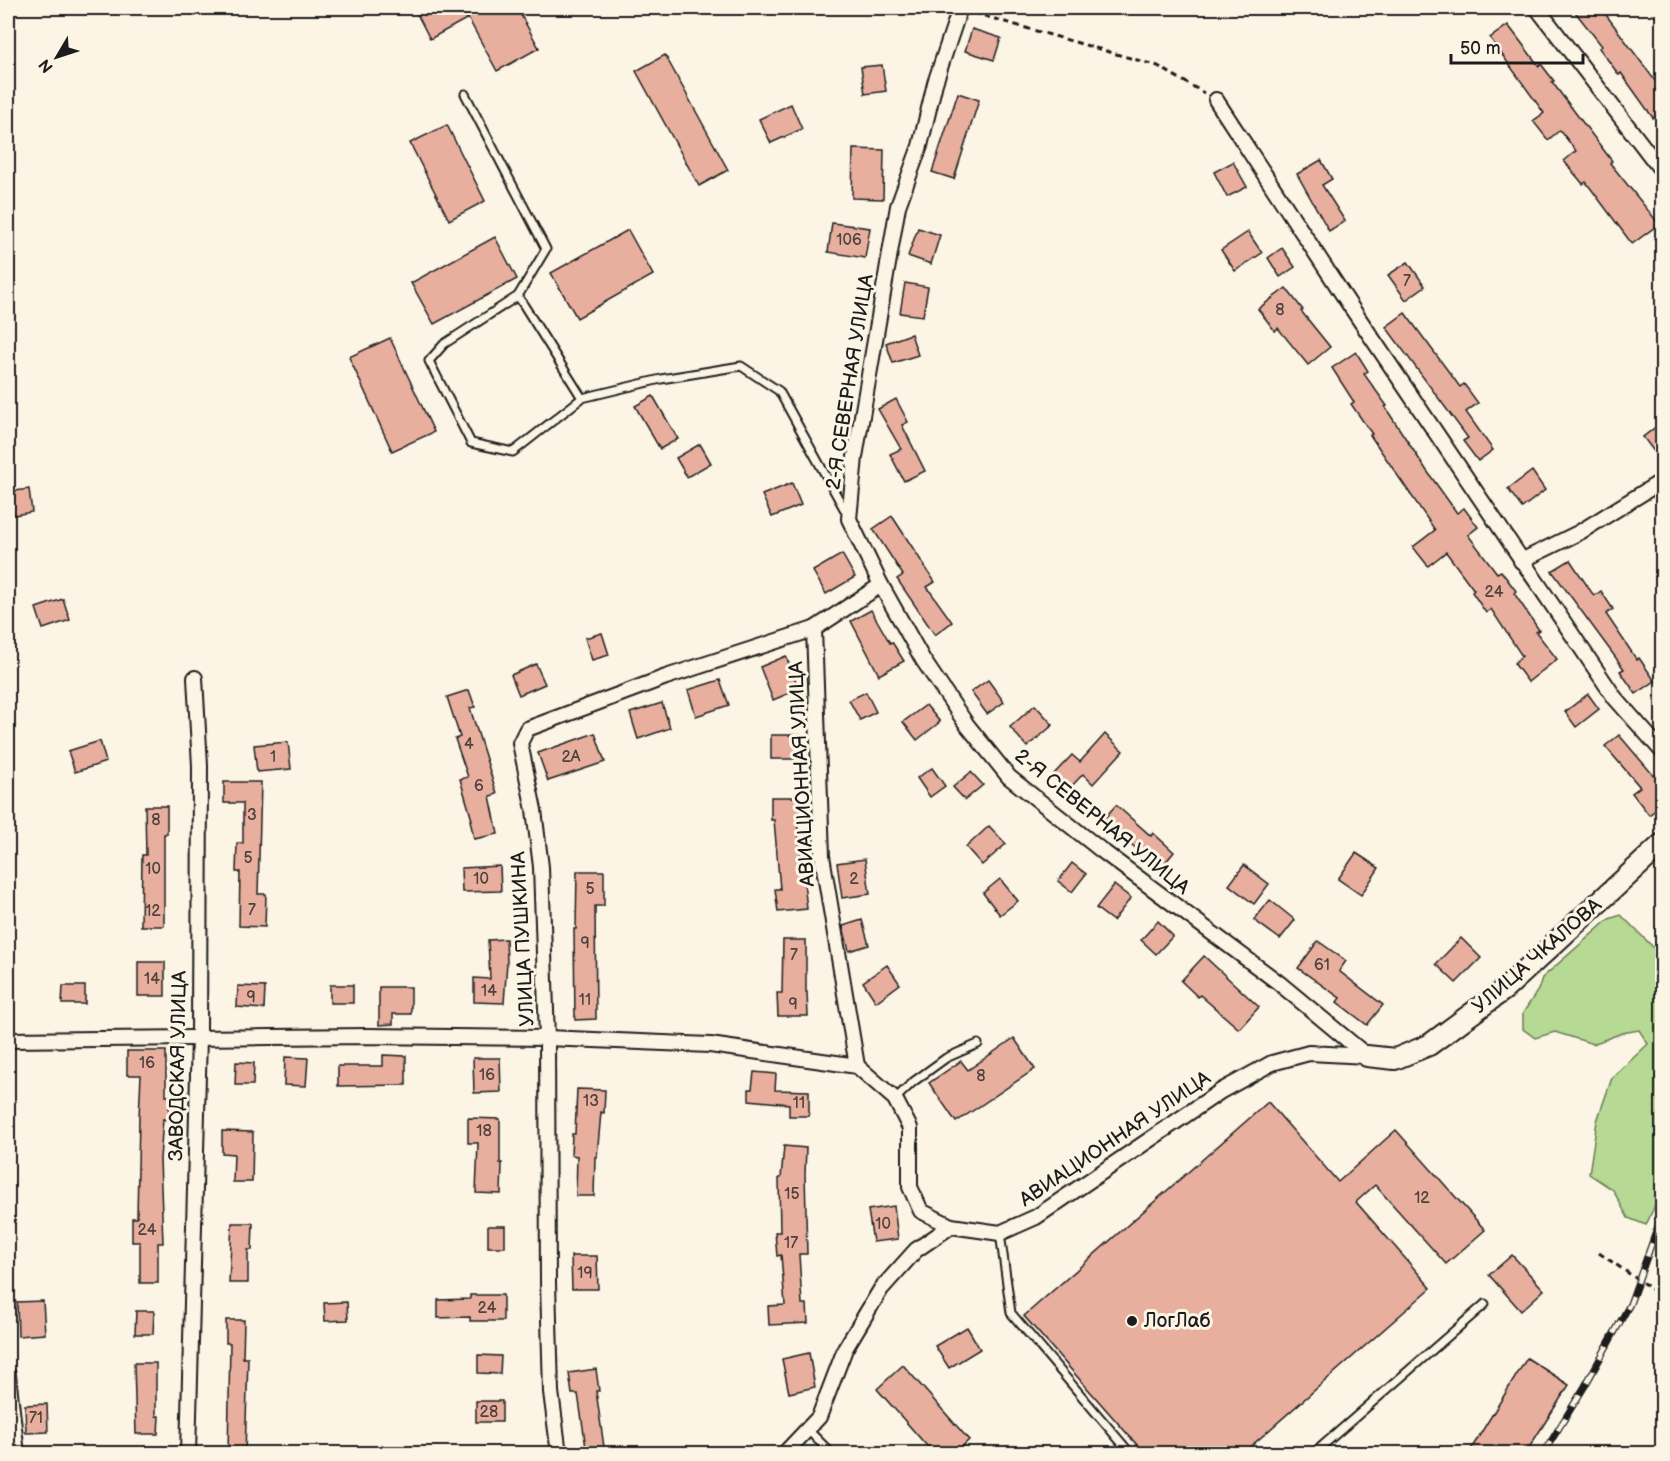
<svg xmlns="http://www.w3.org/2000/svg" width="1670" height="1461" font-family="'Balsamiq Sans',sans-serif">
  <rect width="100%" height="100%" fill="#fcf5e5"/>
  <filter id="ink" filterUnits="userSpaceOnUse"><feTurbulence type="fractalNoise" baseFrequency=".0167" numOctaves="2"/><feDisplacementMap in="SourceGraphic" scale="12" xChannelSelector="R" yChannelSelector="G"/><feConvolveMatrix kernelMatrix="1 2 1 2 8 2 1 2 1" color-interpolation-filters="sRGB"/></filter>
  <g filter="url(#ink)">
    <polygon fill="#b6d993" stroke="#697a58" stroke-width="1.5" points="1621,915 1662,956 1662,1190 1646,1225 1628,1218 1613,1190 1589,1174 1597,1121 1612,1078 1648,1044 1639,1030 1622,1033 1593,1044 1555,1032 1535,1038 1523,1029 1523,1013 1538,990 1542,978 1609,919"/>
    <g fill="#e8af9f" stroke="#1c1c1c" stroke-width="1.5">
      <polygon points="414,8 517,8 539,48 497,71 468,18 430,39"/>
      <polygon points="1572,8 1601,8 1662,90 1662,111 1653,118 1621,73 1619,75 1599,48 1602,46"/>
      <polygon points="1508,25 1539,66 1541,64 1554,81 1552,82 1612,161 1610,163 1659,224 1632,244 1586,182 1583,184 1564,161 1576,151 1560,130 1548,140 1533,121 1544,113 1490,38"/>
      <polygon points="972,29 1001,38 994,60 965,51"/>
      <polygon points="665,55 728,170 699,186 636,71"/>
      <polygon points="882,65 886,91 865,94 861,67"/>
      <polygon points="958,93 979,100 954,179 932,172"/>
      <polygon points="791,104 802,129 771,143 759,119"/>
      <polygon points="447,125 485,201 449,220 410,143"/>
      <polygon points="853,149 884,150 883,199 852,198"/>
      <polygon points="1321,160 1332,179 1322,185 1345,221 1329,231 1297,174"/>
      <polygon points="1233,162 1247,187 1227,197 1214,172"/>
      <polygon points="832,223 870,228 865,258 828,252"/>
      <polygon points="918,228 940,235 931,264 908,256"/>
      <polygon points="628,230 653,275 577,318 551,273"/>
      <polygon points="1248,232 1262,253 1235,271 1221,250"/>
      <polygon points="495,237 517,279 434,324 411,283"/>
      <polygon points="1282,248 1295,267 1280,277 1268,258"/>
      <polygon points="1408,262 1425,286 1406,300 1388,275"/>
      <polygon points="905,283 928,287 923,316 900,313"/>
      <polygon points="1286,288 1303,310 1301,311 1330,347 1308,365 1278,328 1275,331 1258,309"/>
      <polygon points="1405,313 1460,387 1464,384 1478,403 1466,412 1493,450 1478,461 1463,441 1468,438 1386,327"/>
      <polygon points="911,334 918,355 893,363 886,343"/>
      <polygon points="390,338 434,432 392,451 349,357"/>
      <polygon points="1356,352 1368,371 1364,374 1387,406 1385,407 1427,471 1457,513 1464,508 1478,527 1468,535 1497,573 1501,571 1516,591 1514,593 1539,630 1536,632 1557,659 1528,682 1514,663 1522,656 1491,609 1486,613 1472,592 1474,590 1446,552 1428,566 1413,547 1435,530 1370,435 1372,434 1351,404 1354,402 1332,368"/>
      <polygon points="653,396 678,439 660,449 635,406"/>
      <polygon points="896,399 908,422 902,425 925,471 904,481 890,454 901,449 878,409"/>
      <polygon points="1662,422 1662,462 1643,437"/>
      <polygon points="700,444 711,463 687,477 676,458"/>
      <polygon points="1532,471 1545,490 1522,508 1508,489"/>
      <polygon points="792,483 801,505 772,517 762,495"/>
      <polygon points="29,489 32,512 8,516 8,492"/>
      <polygon points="892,516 935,582 927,587 952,622 935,635 897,579 903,575 873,529"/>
      <polygon points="842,554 855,577 826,594 813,571"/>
      <polygon points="1570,560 1594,596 1601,591 1613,609 1606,614 1637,660 1639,658 1655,681 1636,694 1620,671 1624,669 1552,571"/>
      <polygon points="63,599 70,620 43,629 36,608"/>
      <polygon points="871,610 890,643 892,642 904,661 879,675 851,621"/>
      <polygon points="602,633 609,655 592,660 585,638"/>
      <polygon points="786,656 799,689 773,700 760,667"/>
      <polygon points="536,664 545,684 519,695 511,675"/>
      <polygon points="720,680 729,705 696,716 688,690"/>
      <polygon points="988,680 1004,702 987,714 971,692"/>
      <polygon points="469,690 475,707 470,708 497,794 490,796 498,834 474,839 470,820 472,820 460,779 468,777 455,739 460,737 447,697"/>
      <polygon points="866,692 876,712 860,720 849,700"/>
      <polygon points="1588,694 1599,709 1576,727 1565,712"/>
      <polygon points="662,703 670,728 638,739 630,713"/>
      <polygon points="926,705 940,722 917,740 903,722"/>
      <polygon points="1035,705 1053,725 1027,747 1010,727"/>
      <polygon points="595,733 605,762 548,781 538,753"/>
      <polygon points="1105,734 1123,751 1093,784 1083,774 1069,789 1053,775 1072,755 1080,762"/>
      <rect x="771" y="735" width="30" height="24"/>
      <polygon points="1619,735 1654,776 1656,774 1662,782 1662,805 1649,815 1632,793 1640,787 1605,746"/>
      <polygon points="100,741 106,762 75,772 68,751"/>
      <polygon points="288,742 291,769 257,772 254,745"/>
      <polygon points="932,768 945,786 930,797 917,778"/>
      <polygon points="971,772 983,785 965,800 953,787"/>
      <polygon points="224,782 261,782 258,894 266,894 265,927 239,926 240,872 236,872 237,843 243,843 243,803 224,803"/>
      <polygon points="771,797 800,797 800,820 797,820 807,909 778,912 775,889 780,889 774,820 771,820"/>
      <polygon points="1116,805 1151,836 1153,833 1174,852 1160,869 1125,839 1123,841 1101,822"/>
      <polygon points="145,806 167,806 167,834 164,834 164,926 141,926 142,855 146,855"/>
      <polygon points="989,826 1006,844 982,865 966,847"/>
      <polygon points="1356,853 1379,868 1361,895 1338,879"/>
      <polygon points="865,859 870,894 842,898 837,863"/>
      <polygon points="1072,863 1086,874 1072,892 1058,881"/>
      <polygon points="1244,865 1269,884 1254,904 1229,885"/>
      <polygon points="500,866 501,891 462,892 461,868"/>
      <polygon points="577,871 604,871 604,906 595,906 596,1019 575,1020 574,929 576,929"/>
      <polygon points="1000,879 1018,901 1000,915 983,893"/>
      <polygon points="1114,885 1131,898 1113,921 1096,908"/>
      <polygon points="1270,900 1295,920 1280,939 1254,920"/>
      <polygon points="862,920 869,945 849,951 843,926"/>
      <polygon points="1158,921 1173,936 1156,954 1141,940"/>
      <polygon points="1461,938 1481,958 1456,983 1436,964"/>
      <polygon points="506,939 507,962 504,1003 474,1002 474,978 490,979 488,940"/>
      <polygon points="783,940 806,940 806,992 807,992 808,1016 778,1016 777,993 782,993"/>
      <polygon points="1318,941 1346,961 1339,971 1383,1005 1367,1025 1337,1002 1340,998 1298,968"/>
      <polygon points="1204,956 1259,1007 1239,1029 1200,995 1198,997 1181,981"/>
      <rect x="138" y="962" width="27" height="34"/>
      <polygon points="887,965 900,984 876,1002 863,982"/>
      <rect x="330" y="985" width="23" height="18"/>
      <polygon points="63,986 85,986 85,1004 62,1004"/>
      <polygon points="238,986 265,987 264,1009 237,1007"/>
      <polygon points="379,987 411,987 411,1014 393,1014 393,1024 379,1025"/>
      <polygon points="1014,1038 1035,1069 956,1122 929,1083 961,1061 968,1070"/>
      <polygon points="127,1051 166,1051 166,1096 170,1096 168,1120 163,1119 160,1159 163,1243 158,1243 158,1283 140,1283 140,1242 132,1242 132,1218 137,1218 139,1117 141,1075 127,1075"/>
      <polygon points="383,1055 406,1056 406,1085 338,1086 338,1066 383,1066"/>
      <polygon points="285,1057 308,1058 306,1086 284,1085"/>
      <polygon points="473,1058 500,1058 501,1092 474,1093"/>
      <polygon points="236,1062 254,1063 253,1085 235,1085"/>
      <polygon points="754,1072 776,1074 775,1090 809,1091 809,1116 789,1116 789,1104 749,1100 749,1089 752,1089"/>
      <polygon points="577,1089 605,1090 604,1113 601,1112 597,1157 595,1157 594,1196 576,1196 577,1156 571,1155 572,1134 575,1134"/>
      <polygon points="1268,1102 1338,1182 1396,1130 1485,1230 1446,1264 1375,1185 1356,1202 1431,1288 1242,1454 1145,1454 1024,1316"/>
      <polygon points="468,1118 500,1119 500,1163 502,1163 501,1194 476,1193 478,1143 468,1143"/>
      <polygon points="222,1131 253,1132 252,1182 233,1182 234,1154 222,1153"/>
      <polygon points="784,1146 806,1148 805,1174 807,1254 799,1254 802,1304 807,1304 808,1323 769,1325 768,1306 785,1305 781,1255 777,1256 775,1232 780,1232 779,1178 781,1178"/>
      <polygon points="894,1206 898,1239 873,1242 868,1210"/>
      <polygon points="232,1223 253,1223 252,1250 248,1250 248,1283 229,1283"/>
      <rect x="488" y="1226" width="17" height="21"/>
      <polygon points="1512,1255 1544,1290 1521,1311 1489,1275"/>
      <polygon points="571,1256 597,1256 598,1289 572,1289"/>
      <polygon points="470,1295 503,1295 503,1321 470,1321 470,1317 438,1318 438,1300 470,1299"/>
      <polygon points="43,1301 45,1334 18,1336 17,1302"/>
      <polygon points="347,1302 348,1320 325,1321 324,1303"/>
      <polygon points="136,1311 154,1311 153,1334 135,1334"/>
      <polygon points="226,1320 244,1320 243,1358 248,1358 245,1454 228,1454 230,1343 226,1343"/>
      <polygon points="967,1327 980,1349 949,1368 935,1346"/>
      <polygon points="809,1353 815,1387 789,1393 782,1359"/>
      <polygon points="478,1355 501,1356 500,1374 478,1373"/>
      <polygon points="1527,1358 1569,1385 1525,1454 1468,1454"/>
      <polygon points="134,1363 156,1363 156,1416 159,1416 158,1434 136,1434"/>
      <polygon points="903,1365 969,1440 954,1454 934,1454 877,1389"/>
      <polygon points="596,1369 599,1391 596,1391 605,1454 587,1454 578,1394 572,1394 569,1373"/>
      <rect x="476" y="1401" width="26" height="21"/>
      <polygon points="47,1404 48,1432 26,1433 25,1405"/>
    </g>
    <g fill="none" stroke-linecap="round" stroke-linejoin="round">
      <g stroke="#1c1c1c" stroke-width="11">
        <g id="lane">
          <polyline points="465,94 546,249 518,296"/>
          <polyline points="582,398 518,296 444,344 429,361 471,443 513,452 582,398 661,379 741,366 779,391 847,514"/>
          <polyline points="895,1099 913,1082 946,1058 978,1044"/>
          <polyline points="1000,1233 1011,1313 1131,1454"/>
          <polyline points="807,1429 832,1454"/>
          <polyline points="1313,1454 1485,1304"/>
        </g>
      </g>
      <g stroke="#1c1c1c" stroke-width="18">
        <g id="street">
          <polyline points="960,8 935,83 920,146 898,206 855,457 849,519 881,585 923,660 967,725 1009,777 1101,850 1279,983 1367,1056"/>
          <polyline points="1537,8 1662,171"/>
          <polyline points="1216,100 1349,304 1615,698 1662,751"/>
          <polyline points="1521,561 1580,532 1662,481"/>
          <polyline points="8,1040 367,1036 547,1038 710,1045 857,1066 895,1099 910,1128 910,1187 921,1211 951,1226"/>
          <polyline points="857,1066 822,856 814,629 881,585"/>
          <polyline points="8,1375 17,1454"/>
          <polyline points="188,1454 199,1037 200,766 195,678"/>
          <polyline points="559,1454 551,1392 548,1283 547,1038 541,867 534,810 520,743 527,729 666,677 814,629"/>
          <polyline points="784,1454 819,1417 845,1349 881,1289 916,1250 951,1226 1000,1233 1036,1217 1221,1091 1272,1063 1309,1053 1367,1056"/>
        </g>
      </g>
      <g stroke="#1c1c1c" stroke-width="24">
        <polyline id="secondary" points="1367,1056 1395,1059 1429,1045 1505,989 1662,844"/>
      </g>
      <g stroke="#1c1c1c" stroke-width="3" stroke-dasharray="6 4.5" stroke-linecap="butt">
        <polyline points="974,13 1158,66 1204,93"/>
        <polyline points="1599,1253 1662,1296"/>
      </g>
      <use href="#lane" stroke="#fcf5e5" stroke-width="7"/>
      <use href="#street" stroke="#fcf5e5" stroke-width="14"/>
      <use href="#secondary" stroke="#fcf5e5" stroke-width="20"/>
      <g stroke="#1c1c1c" stroke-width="7">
        <polyline id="rail" points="1543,1454 1585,1386 1630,1304 1662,1215"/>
      </g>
      <use href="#rail" stroke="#fcf5e5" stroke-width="4.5" stroke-dasharray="14" stroke-linecap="butt"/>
    </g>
  </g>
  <circle fill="#1c1c1c" stroke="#fcf5e5" stroke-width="2" cx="1132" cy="1321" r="6"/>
  <g text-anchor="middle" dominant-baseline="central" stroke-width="6" stroke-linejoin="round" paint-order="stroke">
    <g font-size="16" fill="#4f413d">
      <text x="849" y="240">106</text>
      <text x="1407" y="281">7</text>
      <text x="1280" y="310">8</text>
      <text x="1494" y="592">24</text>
      <text x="469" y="744">4</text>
      <text x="273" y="757">1</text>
      <text x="571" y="757">2А</text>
      <text x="479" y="786">6</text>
      <text x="252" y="815">3</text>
      <text x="156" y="820">8</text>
      <text x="248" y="858">5</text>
      <text x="153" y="869">10</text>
      <text x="481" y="879">10</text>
      <text x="854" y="879">2</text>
      <text x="590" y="889">5</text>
      <text x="252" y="910">7</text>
      <text x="153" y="911">12</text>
      <text x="585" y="943">9</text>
      <text x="794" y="955">7</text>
      <text x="1322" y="965">61</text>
      <text x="152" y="979">14</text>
      <text x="489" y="991">14</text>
      <text x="251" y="997">9</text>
      <text x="585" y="1000">11</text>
      <text x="793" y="1004">9</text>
      <text x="147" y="1063">16</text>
      <text x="487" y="1075">16</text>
      <text x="981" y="1076">8</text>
      <text x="591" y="1101">13</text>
      <text x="799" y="1103">11</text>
      <text x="484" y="1131">18</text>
      <text x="792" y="1194">15</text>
      <text x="1422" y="1198">12</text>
      <text x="883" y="1224">10</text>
      <text x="147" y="1230">24</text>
      <text x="791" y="1243">17</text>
      <text x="585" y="1273">19</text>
      <text x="487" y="1308">24</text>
      <text x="489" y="1412">28</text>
      <text x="36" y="1418">71</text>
    </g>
    <g font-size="20" fill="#1c1c1c" stroke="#fcf5e5">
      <text transform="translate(850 382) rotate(-81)">2-Я СЕВЕРНАЯ УЛИЦА</text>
      <text transform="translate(802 774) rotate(-93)">АВИАЦИОННАЯ УЛИЦА</text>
      <text transform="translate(1102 822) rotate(39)">2-Я СЕВЕРНАЯ УЛИЦА</text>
      <text transform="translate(523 939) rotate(-93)">УЛИЦА ПУШКИНА</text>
      <text transform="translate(1537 956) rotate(-41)">УЛИЦА ЧКАЛОВА</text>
      <text transform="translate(178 1066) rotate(-89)">ЗАВОДСКАЯ УЛИЦА</text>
      <text transform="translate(1115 1139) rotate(-34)">АВИАЦИОННАЯ УЛИЦА</text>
    </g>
    <g font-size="20" fill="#1c1c1c" stroke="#fcf5e5" text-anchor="start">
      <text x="1144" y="1321">ЛогЛаб</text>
    </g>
  </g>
  <rect width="1670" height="1461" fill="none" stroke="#fcf5e5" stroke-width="30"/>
  <rect x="15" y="15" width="1640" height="1431" fill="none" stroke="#1c1c1c" stroke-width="2" filter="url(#ink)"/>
  <g transform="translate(57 57) rotate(231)" stroke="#fcf5e5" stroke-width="4.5" paint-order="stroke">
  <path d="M0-4.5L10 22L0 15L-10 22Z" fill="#1c1c1c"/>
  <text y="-9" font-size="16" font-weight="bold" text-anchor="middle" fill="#1c1c1c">N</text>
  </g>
  <path d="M1451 54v9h132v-9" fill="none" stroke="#1c1c1c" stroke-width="3"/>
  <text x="1460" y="54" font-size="18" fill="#1c1c1c" stroke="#fcf5e5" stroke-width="4.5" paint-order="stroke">50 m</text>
</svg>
